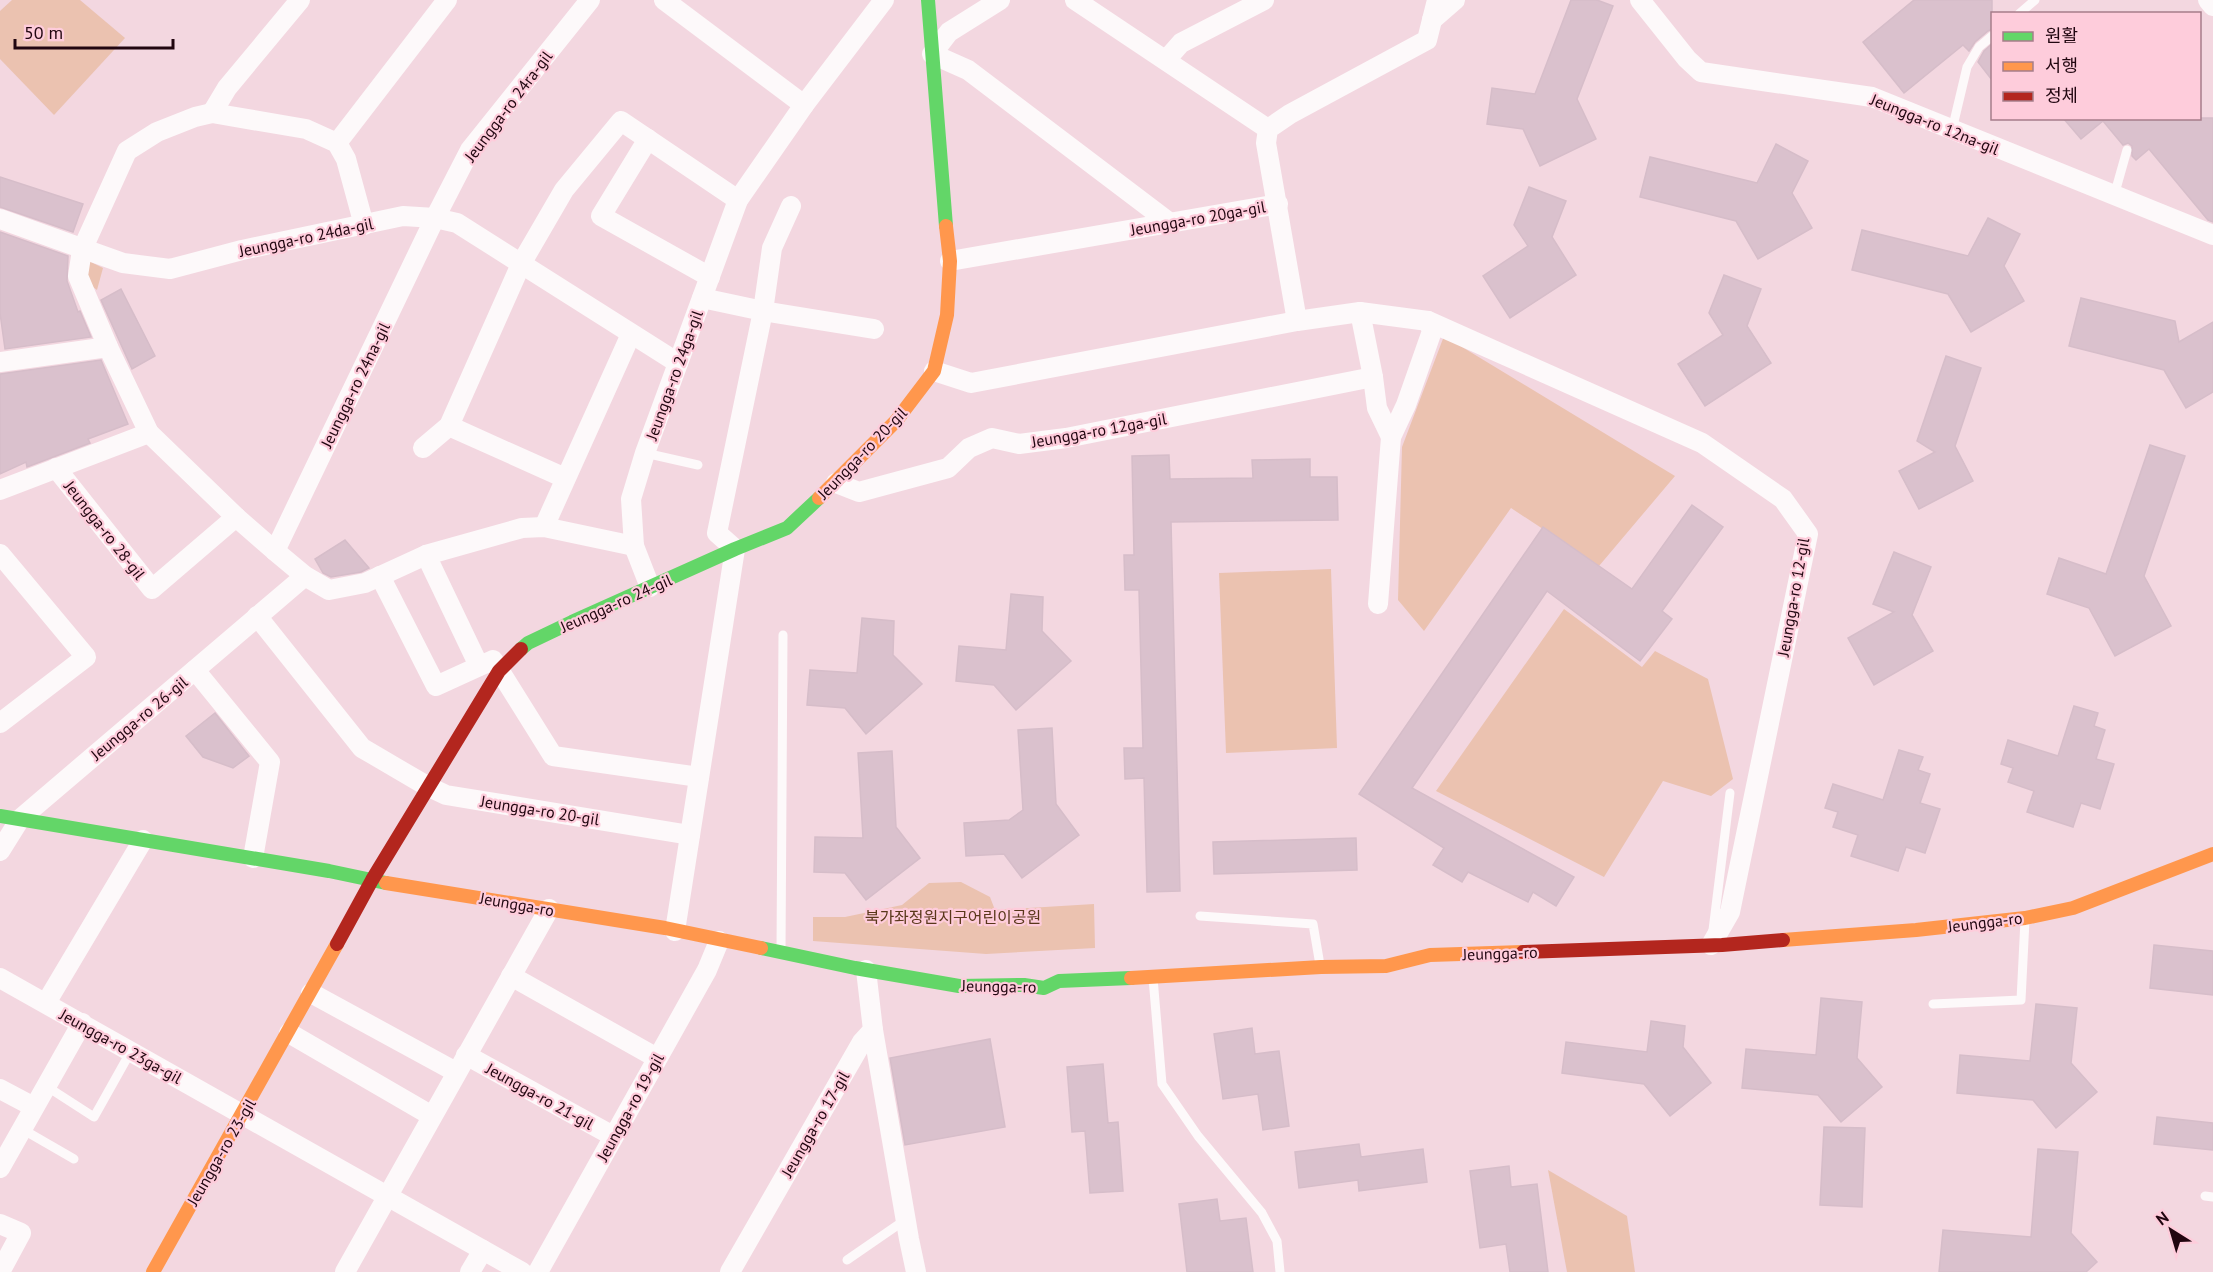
<svg xmlns="http://www.w3.org/2000/svg" width="2213" height="1272" font-family="'PT Sans','Noto Sans KR',sans-serif">
  <rect width="100%" height="100%" fill="#f3d7e0"/>
  <g fill="#ebc2b0">
    <polygon points="12,0 80,0 125,38 54,115 0,59 0,11"/>
    <polygon points="81,257 103,268 97,290 78,276"/>
    <polygon points="1444,336 1675,476 1599,566 1511,508 1424,631 1398,600 1402,447"/>
    <polygon points="1331,569 1337,748 1226,753 1219,573"/>
    <polygon points="1564,609 1642,667 1655,651 1708,679 1733,779 1711,796 1663,781 1604,877 1436,791"/>
    <polygon points="961,882 990,897 995,910 1094,904 1095,948 986,954 813,941 813,917 845,917 902,905 929,883"/>
    <polygon points="1548,1170 1627,1216 1635,1272 1567,1272"/>
  </g>
  <g fill="#dac1cd" stroke="#d6bdc9" stroke-width="1.5">
    <polygon points="1571,0 1597,0 1613,6 1577,99 1596,139 1540,166 1523,129 1487,124 1492,88 1535,94"/>
    <polygon points="1914,0 1992,0 1992,29 1988,31 1975,42 1969,51 1963,45 1904,93 1863,42"/>
    <polygon points="1992,44 1992,80 1978,62 1984,51"/>
    <polygon points="2063,118 2213,118 2213,222 2208,220 2149,149 2136,160 2132,156 2132,146 2128,143 2123,145 2103,121 2081,139"/>
    <polygon points="1776,144 1808,161 1792,193 1812,228 1758,259 1736,221 1640,197 1650,157 1757,183"/>
    <polygon points="0,177 83,204 73,232 0,207"/>
    <polygon points="1529,187 1566,201 1552,237 1576,275 1510,318 1483,276 1528,246 1514,225"/>
    <polygon points="1988,218 2020,234 2004,266 2024,301 1971,332 1948,294 1852,270 1862,230 1968,256"/>
    <polygon points="0,232 68,256 67,281 78,312 80,311 91,337 5,349 0,313"/>
    <polygon points="1724,275 1761,289 1747,326 1771,363 1705,406 1678,364 1723,335 1709,313"/>
    <polygon points="121,289 155,356 132,369 101,300"/>
    <polygon points="2081,298 2175,321 2179,342 2213,322 2213,392 2186,408 2164,370 2069,346"/>
    <polygon points="1946,356 1981,368 1955,446 1973,481 1919,509 1899,471 1935,452 1917,441"/>
    <polygon points="101,360 128,424 88,439 90,443 27,467 26,462 0,474 0,374"/>
    <polygon points="2150,445 2185,456 2144,576 2171,626 2115,656 2089,608 2047,594 2059,558 2106,574"/>
    <polygon points="1169,455 1170,479 1253,478 1252,460 1310,459 1310,477 1337,477 1338,520 1171,522 1180,891 1147,892 1144,778 1125,779 1124,748 1143,748 1139,590 1125,590 1124,555 1134,555 1132,456"/>
    <polygon points="1692,505 1723,527 1662,611 1672,619 1640,661 1547,591 1412,788 1574,877 1556,906 1533,892 1528,902 1468,872 1462,882 1433,865 1444,848 1359,794 1543,527 1632,589"/>
    <polygon points="345,540 369,568 361,572 331,577 323,573 315,559"/>
    <polygon points="1894,552 1931,567 1912,615 1933,651 1874,685 1848,638 1894,612 1873,604"/>
    <polygon points="1011,594 1043,597 1042,631 1071,661 1016,710 994,685 956,681 959,646 1006,650"/>
    <polygon points="862,618 894,621 893,655 922,684 866,734 845,708 807,705 810,670 857,673"/>
    <polygon points="2074,706 2098,713 2094,726 2105,730 2096,759 2114,764 2100,809 2081,803 2073,827 2027,812 2034,791 2008,782 2013,768 2001,764 2008,740 2058,756"/>
    <polygon points="215,713 249,756 233,768 203,757 186,736"/>
    <polygon points="1052,728 1056,804 1079,835 1022,878 1004,854 966,856 964,823 1009,820 1023,810 1018,730"/>
    <polygon points="1899,750 1923,757 1918,770 1930,774 1920,803 1940,809 1925,853 1906,847 1898,871 1851,856 1858,835 1833,827 1838,812 1825,808 1833,784 1883,800"/>
    <polygon points="892,751 896,827 920,858 866,900 845,873 814,872 815,837 863,838 858,753"/>
    <polygon points="1356,838 1357,870 1214,874 1213,842"/>
    <polygon points="2154,945 2213,951 2213,995 2150,988"/>
    <polygon points="1821,998 1862,1002 1857,1058 1882,1087 1841,1122 1818,1095 1742,1088 1746,1049 1816,1055"/>
    <polygon points="2036,1004 2077,1008 2071,1063 2097,1092 2056,1128 2033,1100 1957,1093 1960,1055 2030,1061"/>
    <polygon points="1651,1021 1685,1026 1683,1047 1711,1083 1670,1116 1644,1084 1562,1073 1566,1042 1647,1052"/>
    <polygon points="1252,1028 1255,1054 1279,1051 1289,1126 1263,1130 1258,1094 1223,1099 1214,1034"/>
    <polygon points="990,1039 1005,1127 905,1145 890,1058"/>
    <polygon points="1103,1064 1108,1123 1118,1122 1123,1191 1090,1193 1085,1131 1072,1132 1067,1067"/>
    <polygon points="2157,1117 2213,1123 2213,1150 2154,1144"/>
    <polygon points="1824,1127 1865,1128 1862,1207 1820,1205"/>
    <polygon points="1359,1144 1361,1157 1423,1149 1427,1182 1359,1191 1358,1180 1299,1188 1295,1152"/>
    <polygon points="2038,1149 2078,1152 2071,1233 2097,1262 2086,1272 1939,1272 1943,1230 2031,1237"/>
    <polygon points="1509,1166 1511,1187 1537,1184 1548,1272 1510,1272 1506,1244 1480,1248 1470,1171"/>
    <polygon points="1217,1199 1220,1221 1246,1218 1253,1272 1187,1272 1179,1204"/>
  </g>
  <g fill="none" stroke-linecap="round" stroke-linejoin="round">
    <g stroke="#fdf9fa" stroke-width="9">
      <polyline points="2019,14 2035,0"/>
      <polyline points="1952,130 1967,67 1979,47 1992,36"/>
      <polyline points="2114,196 2127,150"/>
      <polyline points="645,453 698,465"/>
      <polyline points="1200,916 1313,924 1320,965"/>
      <polyline points="1713,930 1730,793"/>
      <polyline points="781,951 783,635"/>
      <polyline points="1153,978 1162,1084 1198,1136 1262,1213 1277,1241 1280,1272"/>
      <polyline points="1933,1004 2021,1000 2025,920"/>
      <polyline points="46,1086 94,1117 131,1051"/>
      <polyline points="22,1129 74,1159"/>
      <polyline points="2205,1196 2213,1197"/>
      <polyline points="847,1260 905,1220"/>
    </g>
    <g stroke="#fdf9fa" stroke-width="20">
      <polyline points="664,0 804,105"/>
      <polyline points="1000,0 949,32 932,54 968,70 1170,223"/>
      <polyline points="1075,0 1268,129"/>
      <polyline points="1640,0 1687,59 1701,72 1872,97 2213,235"/>
      <polyline points="2208,0 2213,6"/>
      <polyline points="1432,20 1455,0"/>
      <polyline points="1166,60 1181,43 1264,0"/>
      <polyline points="212,113 227,88 300,0"/>
      <polyline points="648,139 601,216 710,277"/>
      <polyline points="337,143 447,0"/>
      <polyline points="0,219 123,263 170,269 242,250 403,216 435,218 457,223 678,363"/>
      <polyline points="364,225 346,159 337,143 306,129 212,113 195,117 157,132 127,151 82,250 78,276 108,347 149,433 236,517 275,551 305,576 329,590 365,583 426,555 522,528 544,527 634,546"/>
      <polyline points="950,261 1278,204"/>
      <polyline points="702,298 763,311 874,329"/>
      <polyline points="1360,312 1373,377 1377,408 1391,437"/>
      <polyline points="1297,321 1266,143 1268,129 1290,114 1427,40 1437,0"/>
      <polyline points="0,362 108,347"/>
      <polyline points="934,371 971,383 1297,321 1360,312 1428,321 1702,443 1783,499 1808,534 1730,912 1711,945"/>
      <polyline points="449,426 565,478"/>
      <polyline points="423,448 449,426 521,264 564,190 621,121 738,200"/>
      <polyline points="56,468 152,589 236,517"/>
      <polyline points="836,483 859,492 948,468 969,448 992,438 1019,444 1066,438 1373,377"/>
      <polyline points="0,490 149,433"/>
      <polyline points="544,527 631,334"/>
      <polyline points="275,551 435,218 470,150 590,0"/>
      <polyline points="0,554 86,657 0,723"/>
      <polyline points="426,555 479,666"/>
      <polyline points="380,576 436,686 493,660 553,756 699,777"/>
      <polyline points="650,587 634,546 631,499 645,453 738,200 804,105 884,0"/>
      <polyline points="1378,604 1391,437 1406,405 1432,331 1428,321"/>
      <polyline points="257,616 362,748 427,786 446,795 690,835"/>
      <polyline points="195,670 270,762 253,858"/>
      <polyline points="0,851 20,819 305,576"/>
      <polyline points="675,931 735,549 717,533 763,311 772,248 791,206"/>
      <polyline points="511,976 657,1058"/>
      <polyline points="0,978 522,1272"/>
      <polyline points="311,993 456,1072"/>
      <polyline points="46,1003 143,840"/>
      <polyline points="873,1030 909,1239 916,1272"/>
      <polyline points="289,1033 432,1116"/>
      <polyline points="466,1055 613,1136"/>
      <polyline points="0,1089 34,1107"/>
      <polyline points="0,1168 82,1023"/>
      <polyline points="0,1224 21,1233 0,1272"/>
      <polyline points="345,1272 549,909"/>
      <polyline points="470,1272 483,1250"/>
      <polyline points="538,1272 707,970 719,941"/>
      <polyline points="730,1272 862,1042 873,1030 866,970"/>
    </g>
    <g stroke="#63d668" stroke-width="14">
      <polyline points="928,0 946,226"/>
      <polyline points="521,649 528,643 572,622 735,549 787,528 819,498"/>
      <polyline points="0,816 329,871 386,883"/>
      <polyline points="761,948 855,968 959,986 1024,985 1044,988 1059,981 1131,978"/>
    </g>
    <g stroke="#ff974d" stroke-width="14">
      <polyline points="819,498 896,421 934,371 947,315 950,261 946,226"/>
      <polyline points="386,883 665,928 761,948"/>
      <polyline points="1783,940 1916,930 2025,918 2073,908 2213,854"/>
      <polyline points="1131,978 1321,967 1386,966 1430,955 1523,952"/>
      <polyline points="153,1272 337,944"/>
    </g>
    <g stroke="#b3261e" stroke-width="14">
      <polyline points="337,944 372,880 499,671 521,649"/>
      <polyline points="1523,952 1722,945 1783,940"/>
    </g>
  </g>
  <g text-anchor="middle" dominant-baseline="central" stroke-width="4.5" stroke-linejoin="round" paint-order="stroke">
    <g font-size="16" fill="#210610" stroke="#feccdb">
      <text transform="translate(508 106) rotate(-53)">Jeungga-ro 24ra-gil</text>
      <text transform="translate(1935 124) rotate(22)">Jeungga-ro 12na-gil</text>
      <text transform="translate(1198 218) rotate(-10)">Jeungga-ro 20ga-gil</text>
      <text transform="translate(306 237) rotate(-12)">Jeungga-ro 24da-gil</text>
      <text transform="translate(674 375) rotate(-70)">Jeungga-ro 24ga-gil</text>
      <text transform="translate(355 385) rotate(-64)">Jeungga-ro 24na-gil</text>
      <text transform="translate(1099 430) rotate(-10)">Jeungga-ro 12ga-gil</text>
      <text transform="translate(862 453) rotate(-46)">Jeungga-ro 20-gil</text>
      <text transform="translate(105 530) rotate(52)">Jeungga-ro 28-gil</text>
      <text transform="translate(1793 597) rotate(-80)">Jeungga-ro 12-gil</text>
      <text transform="translate(616 603) rotate(-24)">Jeungga-ro 24-gil</text>
      <text transform="translate(139 718) rotate(-40)">Jeungga-ro 26-gil</text>
      <text transform="translate(540 810) rotate(9)">Jeungga-ro 20-gil</text>
      <text transform="translate(517 904) rotate(10)">Jeungga-ro</text>
      <text transform="translate(1985 922) rotate(-7)">Jeungga-ro</text>
      <text transform="translate(1500 953) rotate(-2)">Jeungga-ro</text>
      <text transform="translate(999 986) rotate(1)">Jeungga-ro</text>
      <text transform="translate(121 1046) rotate(29)">Jeungga-ro 23ga-gil</text>
      <text transform="translate(540 1096) rotate(29)">Jeungga-ro 21-gil</text>
      <text transform="translate(630 1107) rotate(-61)">Jeungga-ro 19-gil</text>
      <text transform="translate(815 1124) rotate(-60)">Jeungga-ro 17-gil</text>
      <text transform="translate(221 1152) rotate(-60)">Jeungga-ro 23-gil</text>
    </g>
    <g font-size="16" fill="#59371a" stroke="#feccdb">
      <text x="953" y="917">북가좌정원지구어린이공원</text>
    </g>
  </g>
  <rect x="1991" y="12" width="210" height="108" fill="#feccdb" stroke="#a67d8a" stroke-width="1.5"/>
  <rect x="2003" y="32" width="30" height="9" fill="#63d668" stroke="#a67d8a" stroke-width="1.5"/>
  <text x="2045" y="42" font-size="18" fill="#210610">원활</text>
  <rect x="2003" y="62" width="30" height="9" fill="#ff974d" stroke="#a67d8a" stroke-width="1.5"/>
  <text x="2045" y="72" font-size="18" fill="#210610">서행</text>
  <rect x="2003" y="92" width="30" height="9" fill="#b3261e" stroke="#a67d8a" stroke-width="1.5"/>
  <text x="2045" y="102" font-size="18" fill="#210610">정체</text>
  <g transform="translate(2171 1230) rotate(323)" stroke="#feccdb" stroke-width="4.5" paint-order="stroke">
  <path d="M0-4.5L10 22L0 15L-10 22Z" fill="#210610"/>
  <text y="-9" font-size="16" font-weight="bold" text-anchor="middle" fill="#210610">N</text>
  </g>
  <path d="M15 39v9h158v-9" fill="none" stroke="#210610" stroke-width="3"/>
  <text x="24" y="39" font-size="18" fill="#210610" stroke="#feccdb" stroke-width="4.5" paint-order="stroke">50 m</text>
</svg>
